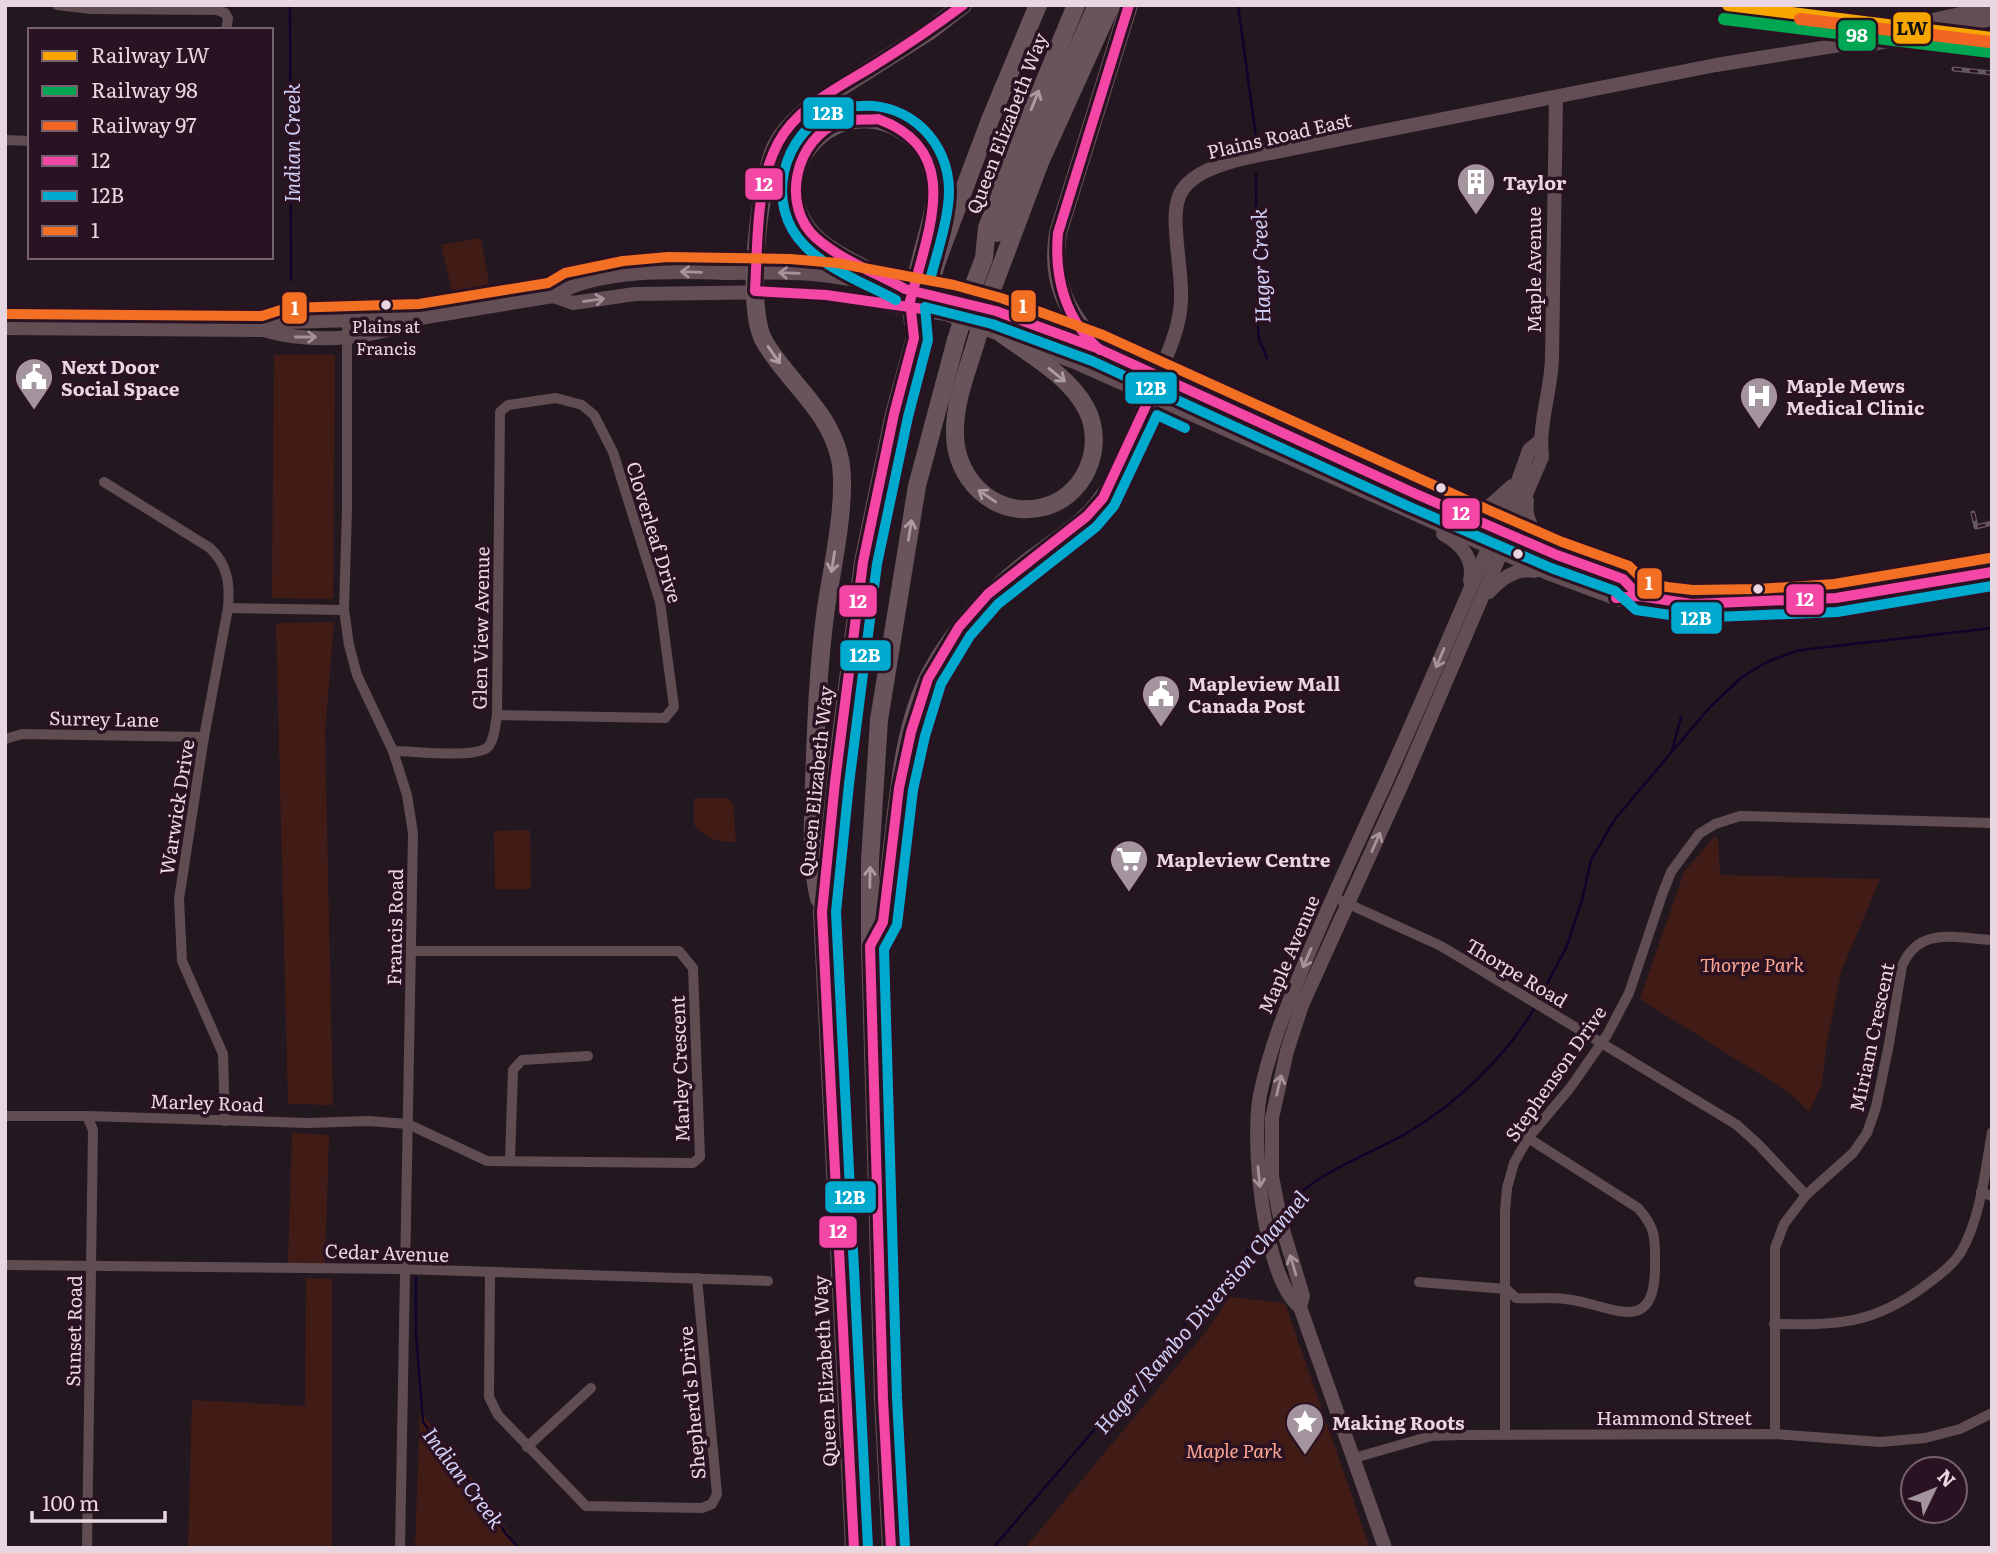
<svg xmlns="http://www.w3.org/2000/svg" width="1997" height="1553" font-family="Literata,serif">
  <rect width="100%" height="100%" fill="#241820"/>
  <g fill="#411c16">
    <polygon points="481,238 490,289 453,295 441,245"/>
    <polygon points="274,355 335,355 333,599 272,598"/>
    <polygon points="334,622 325,733 333,1105 288,1104 276,623"/>
    <path d="M694,798H726L733,803L736,842C717,842 707,839 694,825Z"/>
    <polygon points="530,830 531,889 495,889 494,831"/>
    <polygon points="1715,836 1718,839 1720,875 1880,879 1841,972 1826,1048 1822,1084 1809,1112 1795,1098 1774,1083 1640,999 1684,872"/>
    <polygon points="292,1133 329,1135 325,1264 288,1263"/>
    <polygon points="306,1278 332,1279 332,1548 188,1548 192,1400 305,1406"/>
    <polygon points="1230,1297 1285,1303 1370,1548 1025,1548 1204,1334"/>
    <polygon points="420,1411 499,1514 516,1548 415,1548"/>
  </g>
  <g fill="none" stroke-linecap="round" stroke-linejoin="round">
    <g stroke="#0f032b" stroke-width="2.5">
      <polyline points="290,5 291,280"/>
      <polyline points="1238,5 1256,137"/>
      <polyline points="1256,174 1257,316 1259,339 1267,358"/>
      <polyline points="1672,751 1681,717"/>
      <polyline points="1538,1001 1567,946 1582,900 1591,860 1615,819 1710,707 1742,677 1765,663 1796,651 1818,648 1992,628"/>
      <path d="M1285,1208C1317,1171 1365,1157 1407,1133C1455,1105 1507,1056 1535,1007"/>
      <polyline points="416,1277 416,1334 423,1422 490,1508 506,1534 519,1548"/>
      <polyline points="993,1548 1262,1234"/>
    </g>
    <g stroke="#5f4d51" stroke-width="10">
      <polyline points="57,5 91,9 217,10 225,13 228,18 226,30"/>
      <polyline points="5,140 30,141"/>
      <polyline points="347,320 347,509 344,610 349,645 357,675 393,751 407,795 413,833 400,1548"/>
      <path d="M104,482L210,548C228,565 230,584 228,608L204,737L179,899L182,961L223,1054L225,1121"/>
      <polyline points="228,608 344,610"/>
      <polyline points="5,739 22,734 204,737"/>
      <path d="M393,751C413,751 475,759 488,747C495,739 495,725 497,715L500,412L508,405L556,398L582,405L594,415L613,452L660,602L674,707L665,718L497,715"/>
      <polyline points="1342,901 1441,946 1737,1125 1759,1145 1806,1195"/>
      <polyline points="5,1116 87,1116 308,1123 368,1121 408,1124 487,1161 693,1163 700,1157 693,968 679,951 411,951"/>
      <polyline points="510,1160 513,1070 522,1060 588,1056"/>
      <polyline points="1981,1192 1992,1196"/>
      <polyline points="5,1265 404,1269 768,1281"/>
      <polyline points="490,1274 489,1397 498,1415 586,1506 702,1508 712,1504 717,1494 697,1278"/>
      <path d="M1419,1282L1506,1289L1516,1298C1532,1299 1549,1297 1565,1299C1609,1303 1655,1340 1655,1267C1655,1240 1657,1229 1638,1208L1528,1138"/>
      <path d="M1774,1324C1837,1325 1873,1325 1926,1285C1938,1276 1953,1265 1961,1252C1981,1217 1985,1171 1992,1132"/>
      <path d="M1775,1434V1248L1784,1224L1806,1195L1853,1153L1867,1133L1876,1107L1889,1044L1902,966C1919,926 1955,938 1992,940"/>
      <polyline points="1505,1435 1505,1212 1507,1188 1514,1163 1528,1138 1570,1088 1607,1035 1629,993 1662,895 1671,872 1699,834 1715,824 1740,816 1992,823"/>
      <polyline points="527,1447 591,1388"/>
      <polyline points="1354,1458 1431,1436 1460,1435 1775,1434 1880,1442 1925,1438 1960,1429 1992,1413"/>
      <polyline points="87,1548 93,1130 87,1116"/>
    </g>
    <g stroke="#634e55" stroke-width="14">
      <polyline points="1865,41 1873,33 1992,7"/>
      <polyline points="918,292 950,298 996,311 1097,348 1416,494 1557,555 1623,579 1639,596"/>
      <polyline points="553,296 573,303 635,294 784,292 826,295 946,314 1077,363 1550,574 1620,600 1639,596 1692,604 1836,598 1992,572"/>
      <path d="M5,328L264,330C311,344 368,340 413,321"/>
      <path d="M264,330L287,322L420,318L553,296C597,269 674,271 725,273C746,273 768,272 789,273C824,273 860,281 895,287"/>
      <path d="M1150,397C1161,366 1180,334 1181,300C1182,277 1177,254 1176,231C1175,219 1175,205 1180,194C1196,162 1260,156 1291,149L1716,65L1865,41L1874,44L1992,19"/>
      <path d="M1527,501C1524,521 1536,536 1550,549"/>
      <polyline points="1465,510 1484,511 1512,486"/>
      <path d="M1443,534C1461,544 1475,559 1470,581"/>
      <path d="M1489,592C1501,579 1516,567 1534,571"/>
      <path d="M1300,1307C1263,1278 1251,1141 1260,1095C1270,1046 1289,1001 1308,955C1332,898 1358,842 1384,786C1430,685 1472,582 1518,481L1529,450L1540,441"/>
      <path d="M1385,1548L1300,1307L1303,1296L1281,1223L1272,1176V1118L1287,1051L1302,1005L1406,775L1542,457C1538,425 1551,391 1552,359L1556,98"/>
    </g>
    <g stroke="#68545a" stroke-width="18">
      <polyline points="997,233 1028,159 1097,5"/>
      <polyline points="937,261 990,120 1038,5"/>
      <path d="M905,289C881,276 830,254 813,235C757,172 838,83 909,135C926,148 935,170 935,191C935,212 927,234 922,254"/>
      <polyline points="972,290 984,258 987,228 1013,158 1076,5"/>
      <polyline points="990,295 1040,162 1111,5"/>
      <path d="M975,345C966,374 954,404 955,434C955,478 993,517 1039,508C1084,500 1107,447 1086,408C1069,376 1031,355 1002,334"/>
      <path d="M1097,348C1067,309 1050,284 1058,233L1129,5"/>
      <path d="M819,899C810,861 813,822 814,783C816,725 818,666 826,608C832,568 849,493 839,455C827,408 787,381 764,341C745,306 759,184 775,148C784,129 798,117 813,105L928,32L963,5"/>
      <path d="M872,943C887,913 887,888 891,856C898,798 903,726 930,674C955,627 989,592 1030,560C1050,545 1072,531 1089,514C1119,483 1134,436 1150,397"/>
      <polyline points="854,1548 822,912 835,782 863,562 894,414 918,326"/>
      <polyline points="891,1548 883,1399 870,946 870,861 879,720 917,486 956,340"/>
    </g>
    <g stroke="#65595f" stroke-width="5">
      <g id="rail">
        <polyline points="1954,69 1992,73"/>
        <polyline points="1973,513 1976,527 1992,523"/>
      </g>
    </g>
    <use href="#rail" stroke="#2a1222" stroke-width="2.5" stroke-dasharray="8" stroke-linecap="butt"/>
    <g stroke="#68545a" stroke-width="18">
      <polyline points="913,323 910,301 922,254"/>
      <polyline points="918,326 937,261"/>
      <polyline points="956,340 972,290"/>
      <polyline points="975,345 990,295"/>
    </g>
    <g stroke="#2a1222" stroke-width="16">
      <g id="bus-1">
        <path d="M878,119C962,150 930,225 913,291L905,289C876,273 841,260 816,238C780,206 795,138 840,122C851,119 867,120 878,119Z"/>
        <polyline points="913,291 996,311 1097,348 1416,494 1557,555 1623,579 1639,596"/>
        <path d="M923,309L826,295L755,291C758,243 755,187 778,143C798,105 844,85 878,63C907,45 935,26 963,5"/>
        <path d="M1100,350C1065,320 1054,277 1058,233L1129,5"/>
        <polyline points="1616,598 1639,596 1692,604 1836,598 1992,572"/>
        <polyline points="854,1548 822,912 835,782 863,562 894,414 914,338 910,301 913,291"/>
        <polyline points="891,1548 883,1399 870,946 883,922 899,788 911,732 928,679 959,627 988,594 1087,516 1103,498 1150,397"/>
      </g>
    </g>
    <g stroke="#2a1222" stroke-width="16">
      <g id="bus-2">
        <path d="M896,300C868,285 827,269 805,246C763,204 782,133 835,109C842,106 853,106 861,106C910,103 949,142 949,191C949,218 937,253 930,280"/>
        <polyline points="868,1547 836,912 849,784 877,564 908,417 928,340 925,307 992,324 1092,361 1410,507 1551,568 1615,591 1636,610 1691,618 1837,612 1992,586"/>
        <polyline points="905,1547 897,1398 884,949 897,925 913,790 925,736 941,684 970,636 998,604 1096,527 1114,506 1157,415 1185,428"/>
      </g>
    </g>
    <g stroke="#2a1222" stroke-width="16">
      <polyline id="bus-3" points="5,314 262,316 287,308 419,304 548,283 565,273 623,261 668,257 790,259 837,263 954,285 1001,298 1103,335 1493,512 1562,542 1629,566 1646,583 1667,587 1693,590 1758,589 1834,584 1990,558"/>
    </g>
    <use href="#bus-1" stroke="#f346a5" stroke-width="10"/>
    <use href="#bus-2" stroke="#00a9ce" stroke-width="10"/>
    <use href="#bus-3" stroke="#f26f23" stroke-width="10"/>
    <g stroke="#2a1222" stroke-width="18">
      <polyline id="rail-1" points="1728,5 1992,38"/>
    </g>
    <g stroke="#2a1222" stroke-width="18">
      <polyline id="rail-2" points="1724,19 1990,52"/>
    </g>
    <g stroke="#2a1222" stroke-width="18">
      <polyline id="rail-3" points="1800,19 1990,42"/>
    </g>
    <use href="#rail-1" stroke="#f7a600" stroke-width="12"/>
    <use href="#rail-2" stroke="#00a651" stroke-width="12"/>
    <use href="#rail-3" stroke="#f26522" stroke-width="12"/>
  </g>
  <defs><path id="oneway-shaft" d="M-6 0H5M1.5-3L5.5 0L1.5 3" fill="none" stroke-width="1.6" stroke-linecap="round" stroke-linejoin="round" transform="scale(1.75)"/></defs>
  <g stroke="#ae9ca4">
    <use href="#oneway-shaft" transform="translate(1035 100) rotate(-68)"/>
    <use href="#oneway-shaft" transform="translate(774 355) rotate(55)"/>
    <use href="#oneway-shaft" transform="translate(1057 375) rotate(39)"/>
    <use href="#oneway-shaft" transform="translate(987 496) rotate(-146)"/>
    <use href="#oneway-shaft" transform="translate(910 530) rotate(-81)"/>
    <use href="#oneway-shaft" transform="translate(833 562) rotate(99)"/>
    <use href="#oneway-shaft" transform="translate(870 877) rotate(-89)"/>
  </g>
  <g stroke="#a6929b">
    <use href="#oneway-shaft" transform="translate(691 272) rotate(-178)"/>
    <use href="#oneway-shaft" transform="translate(789 273) rotate(-178)"/>
    <use href="#oneway-shaft" transform="translate(594 300) rotate(-8)"/>
    <use href="#oneway-shaft" transform="translate(306 337)"/>
    <use href="#oneway-shaft" transform="translate(1440 658) rotate(113)"/>
    <use href="#oneway-shaft" transform="translate(1376 842) rotate(-66)"/>
    <use href="#oneway-shaft" transform="translate(1307 958) rotate(113)"/>
    <use href="#oneway-shaft" transform="translate(1279 1085) rotate(-77)"/>
    <use href="#oneway-shaft" transform="translate(1259 1177) rotate(84)"/>
    <use href="#oneway-shaft" transform="translate(1293 1265) rotate(-107)"/>
  </g>
  <defs>
    <g id="building-pin" transform="scale(2.0125)"><path d="M0 17L-7.5 6A9.5 9.5 0 1 1 7.5 6Z" fill="#a3949d" stroke="#2a1222"/><path d="M-4-6H4V6H1V3H-1V6H-4ZM-2.5-4.3h1.7v1.8h-1.7ZM.8-4.3h1.7v1.8H.8ZM-2.5-1h1.7V.8h-1.7ZM.8-1h1.7V.8H.8Z" fill="#fff"/></g>
    <g id="civic-pin" transform="scale(2.0125)"><path d="M0 17L-7.5 6A9.5 9.5 0 1 1 7.5 6Z" fill="#a3949d" stroke="#2a1222"/><path d="M-.6-6.5H3V-4.5H.6V-3L4-1V1h2V6H-6V1h2V-1L-.6-3ZM-1.2 2.5V6h2.4V2.5Z" fill="#fff"/></g>
    <g id="hospital-pin" transform="scale(2.0125)"><path d="M0 17L-7.5 6A9.5 9.5 0 1 1 7.5 6Z" fill="#a3949d" stroke="#2a1222"/><path d="M-5-5h3v3.5h4V-5h3V5h-3V1.5h-4V5h-3Z" fill="#fff"/></g>
    <g id="supermarket-pin" transform="scale(2.0125)"><path d="M0 17L-7.5 6A9.5 9.5 0 1 1 7.5 6Z" fill="#a3949d" stroke="#2a1222"/><path d="M-6-5.5h2.5l.6 2H6L4.5 2H-2.5L-4.4-4H-6ZM-1.5 3.2a1.3 1.3 0 1 0 .1 0ZM3 3.2a1.3 1.3 0 1 0 .1 0Z" fill="#fff"/></g>
    <g id="sight-pin" transform="scale(2.0125)"><path d="M0 17L-7.5 6A9.5 9.5 0 1 1 7.5 6Z" fill="#a3949d" stroke="#2a1222"/><path d="M0-6L1.8-2.2L6-1.7L2.9 1.2L3.7 5.4L0 3.3L-3.7 5.4L-2.9 1.2L-6-1.7L-1.8-2.2Z" fill="#fff"/></g>
  </defs>
  <g fill-rule="evenodd">
    <use href="#building-pin" x="1476" y="182"/>
    <use href="#civic-pin" x="34" y="377"/>
    <use href="#hospital-pin" x="1759" y="396"/>
    <use href="#civic-pin" x="1161" y="694"/>
    <use href="#supermarket-pin" x="1129" y="859"/>
    <use href="#sight-pin" x="1305" y="1422"/>
  </g>
  <g fill="#e8d7e1" stroke="#2a1222" stroke-width="2.5">
    <circle cx="386" cy="305" r="6"/>
    <circle cx="1441" cy="488" r="6"/>
    <circle cx="1518" cy="554" r="6"/>
    <circle cx="1758" cy="589" r="6"/>
  </g>
  <g text-anchor="middle" dominant-baseline="central" stroke-width="7" stroke-linejoin="round" paint-order="stroke">
    <g font-size="17" fill="#e8d7e1" stroke="#2a1222">
      <text x="386" y="325">Plains at<tspan x="386" dy="22">Francis</tspan></text>
    </g>
    <g font-size="19" fill="#e8d7e1" stroke="#2a1222">
      <text transform="translate(1006 123) rotate(-69)">Queen Elizabeth Way</text>
      <text transform="translate(1279 135) rotate(-13)">Plains Road East</text>
      <text transform="translate(1533 270) rotate(-90)">Maple Avenue</text>
      <text transform="translate(655 532) rotate(73)">Cloverleaf Drive</text>
      <text transform="translate(480 628) rotate(-89)">Glen View Avenue</text>
      <text transform="translate(104 718) rotate(1)">Surrey Lane</text>
      <text transform="translate(815 781) rotate(-84)">Queen Elizabeth Way</text>
      <text transform="translate(176 807) rotate(-81)">Warwick Drive</text>
      <text transform="translate(394 927) rotate(-89)">Francis Road</text>
      <text transform="translate(1288 954) rotate(-67)">Maple Avenue</text>
      <text transform="translate(1517 972) rotate(31)">Thorpe Road</text>
      <text transform="translate(1871 1037) rotate(-78)">Miriam Crescent</text>
      <text transform="translate(679 1069) rotate(-92)">Marley Crescent</text>
      <text transform="translate(1555 1073) rotate(-55)">Stephenson Drive</text>
      <text transform="translate(207 1102) rotate(2)">Marley Road</text>
      <text transform="translate(387 1252) rotate(2)">Cedar Avenue</text>
      <text transform="translate(73 1331) rotate(-89)">Sunset Road</text>
      <text transform="translate(824 1371) rotate(-93)">Queen Elizabeth Way</text>
      <text transform="translate(691 1403) rotate(-95)">Shepherd's Drive</text>
      <text x="1674" y="1417">Hammond Street</text>
    </g>
    <g font-size="19" font-weight="bold" fill="#e8d7e1" stroke="#2a1222" text-anchor="start">
      <text x="1503" y="182">Taylor</text>
      <text x="61" y="366">Next Door<tspan x="61" dy="22">Social Space</tspan></text>
      <text x="1786" y="385">Maple Mews<tspan x="1786" dy="22">Medical Clinic</tspan></text>
      <text x="1188" y="683">Mapleview Mall<tspan x="1188" dy="22">Canada Post</tspan></text>
      <text x="1156" y="859">Mapleview Centre</text>
      <text x="1332" y="1422">Making Roots</text>
    </g>
    <g font-size="19" font-style="italic" fill="#fea694" stroke="#2a1222">
      <text x="1752" y="964">Thorpe Park</text>
      <text x="1234" y="1450">Maple Park</text>
    </g>
    <g font-size="21" font-style="italic" fill="#d0cef5" stroke="#2a1222">
      <text transform="translate(290 143) rotate(-90)">Indian Creek</text>
      <text transform="translate(1259 266) rotate(-92)">Hager Creek</text>
      <text transform="translate(1200 1311) rotate(-49)">Hager/Rambo Diversion Channel</text>
      <text transform="translate(465 1477) rotate(53)">Indian Creek</text>
    </g>
  </g>
  <g stroke="#2a1222" stroke-width="2.5">
    <rect x="1892" y="11" width="40" height="34" rx="7" fill="#f7a600"/>
    <rect x="1837" y="19" width="40" height="33" rx="7" fill="#00a651"/>
    <rect x="802" y="96" width="53" height="34" rx="7" fill="#00a9ce"/>
    <rect x="744" y="167" width="40" height="34" rx="7" fill="#f346a5"/>
    <rect x="1010" y="289" width="27" height="34" rx="7" fill="#f26f23"/>
    <rect x="281" y="291" width="27" height="34" rx="7" fill="#f26f23"/>
    <rect x="1124" y="371" width="54" height="34" rx="7" fill="#00a9ce"/>
    <rect x="1441" y="497" width="40" height="33" rx="7" fill="#f346a5"/>
    <rect x="1636" y="567" width="27" height="33" rx="7" fill="#f26f23"/>
    <rect x="1785" y="583" width="40" height="33" rx="7" fill="#f346a5"/>
    <rect x="838" y="584" width="40" height="34" rx="7" fill="#f346a5"/>
    <rect x="1670" y="601" width="53" height="34" rx="7" fill="#00a9ce"/>
    <rect x="839" y="639" width="53" height="33" rx="7" fill="#00a9ce"/>
    <rect x="824" y="1180" width="53" height="34" rx="7" fill="#00a9ce"/>
    <rect x="818" y="1215" width="40" height="34" rx="7" fill="#f346a5"/>
  </g>
  <g font-size="19" text-anchor="middle" font-weight="bold" fill="#fff">
    <text x="1857" y="42">98</text>
    <text x="828" y="120">12B</text>
    <text x="764" y="191">12</text>
    <text x="1023" y="313">1</text>
    <text x="295" y="315">1</text>
    <text x="1151" y="395">12B</text>
    <text x="1461" y="520">12</text>
    <text x="1649" y="590">1</text>
    <text x="1805" y="606">12</text>
    <text x="858" y="608">12</text>
    <text x="1696" y="625">12B</text>
    <text x="865" y="662">12B</text>
    <text x="850" y="1204">12B</text>
    <text x="838" y="1238">12</text>
  </g>
  <g font-size="19" text-anchor="middle" font-weight="bold" fill="#111">
    <text x="1912" y="35">LW</text>
  </g>
  <rect width="1997" height="1553" fill="none" stroke="#e8d7e1" stroke-width="14"/>
  <rect x="28" y="28" width="245" height="231" fill="#2a1222" stroke="#76616e" stroke-width="2"/>
  <rect x="42" y="51" width="35" height="10" fill="#f7a600" stroke="#76616e" stroke-width="2"/>
  <text x="91" y="63" font-size="21" fill="#e8d7e1">Railway LW</text>
  <rect x="42" y="86" width="35" height="10" fill="#00a651" stroke="#76616e" stroke-width="2"/>
  <text x="91" y="98" font-size="21" fill="#e8d7e1">Railway 98</text>
  <rect x="42" y="121" width="35" height="10" fill="#f26522" stroke="#76616e" stroke-width="2"/>
  <text x="91" y="133" font-size="21" fill="#e8d7e1">Railway 97</text>
  <rect x="42" y="156" width="35" height="10" fill="#f346a5" stroke="#76616e" stroke-width="2"/>
  <text x="91" y="168" font-size="21" fill="#e8d7e1">12</text>
  <rect x="42" y="191" width="35" height="10" fill="#00a9ce" stroke="#76616e" stroke-width="2"/>
  <text x="91" y="203" font-size="21" fill="#e8d7e1">12B</text>
  <rect x="42" y="226" width="35" height="10" fill="#f26f23" stroke="#76616e" stroke-width="2"/>
  <text x="91" y="238" font-size="21" fill="#e8d7e1">1</text>
  <g transform="translate(1934 1490) rotate(47)"><circle r="33" fill="#2a1222" stroke="#76616e" stroke-width="2"/>
  <path d="M0-5L12 26L0 18L-12 26Z" fill="#a3949d"/>
  <text y="-10" font-size="19" font-weight="bold" text-anchor="middle" fill="#e8d7e1">N</text>
  </g>
  <path d="M32 1511v10h133v-10" fill="none" stroke="#e8d7e1" stroke-width="3.5"/>
  <text x="42" y="1511" font-size="21" fill="#e8d7e1" stroke="#2a1222" stroke-width="5" paint-order="stroke">100 m</text>
</svg>
